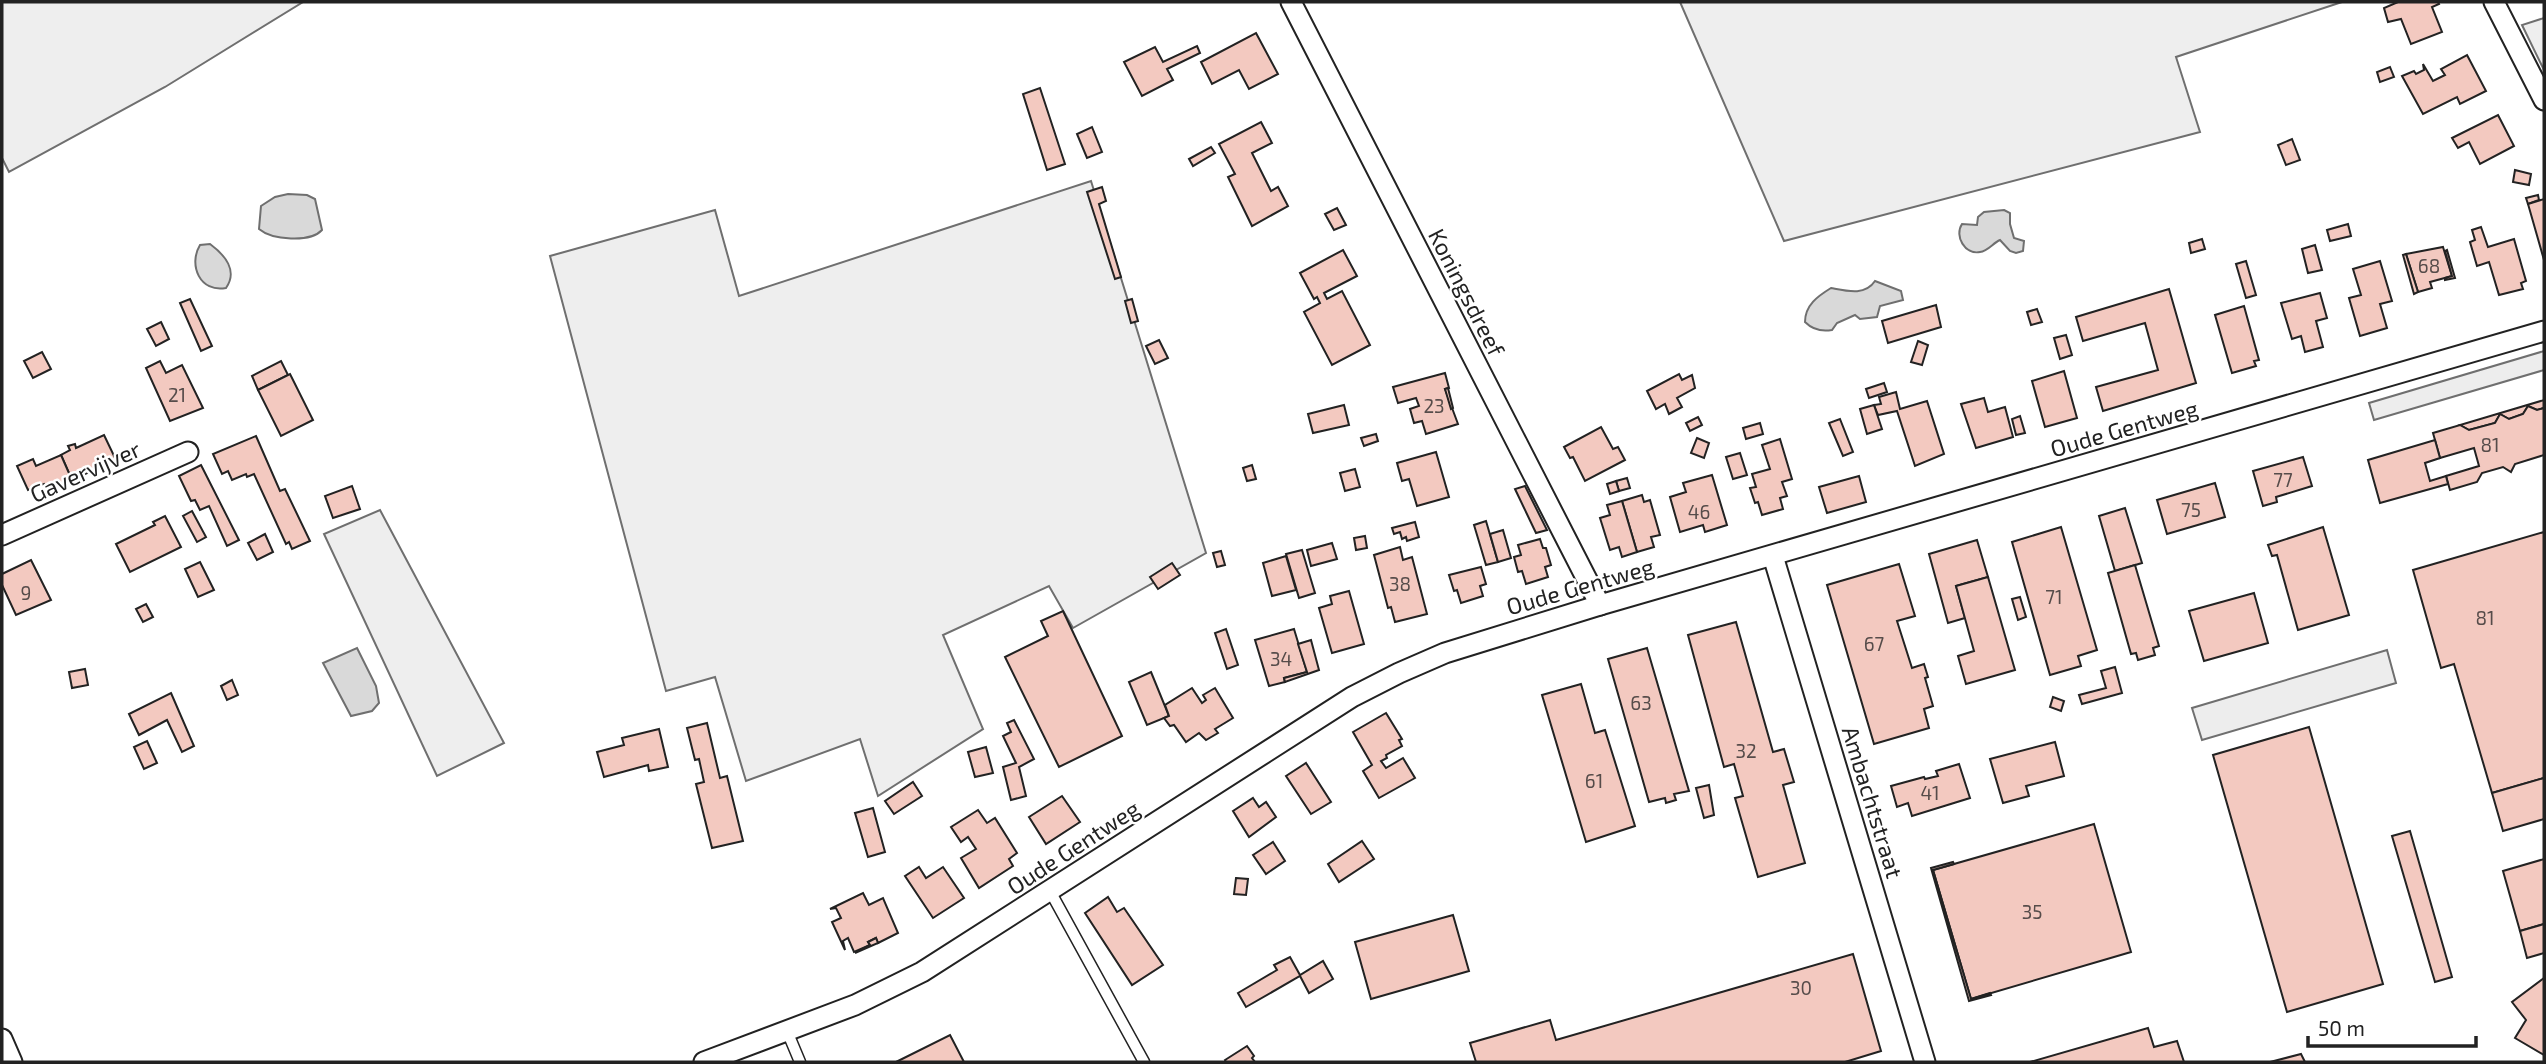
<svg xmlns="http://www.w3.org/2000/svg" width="2546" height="1064" font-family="'Exo 2',sans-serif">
  <rect width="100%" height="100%" fill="#fff"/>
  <g fill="#eee" stroke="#6f6f6f" stroke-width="2">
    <polygon points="2,2 303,2 165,87 9,172 2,158"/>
    <polygon points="1680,2 2342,2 2176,57 2200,132 1784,241"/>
    <polygon points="2544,18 2544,70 2522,25"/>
    <polygon points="1091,181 1206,553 1073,628 1049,586 943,635 983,729 878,796 860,739 746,781 715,677 666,691 550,256 715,210 739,296"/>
    <polygon points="380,510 504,743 437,776 324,534"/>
  </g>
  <g fill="#ededed" stroke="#6f6f6f" stroke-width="2">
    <polygon points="2544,351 2544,370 2374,420 2369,403"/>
    <polygon points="2387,650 2396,683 2202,740 2192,708"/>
  </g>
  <g fill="#d9d9d9" stroke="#6f6f6f" stroke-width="2">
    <path d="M288,194L307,195L315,199L322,230C310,243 272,240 259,229L261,206L275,197Z"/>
    <path d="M2004,210L2010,213V224L2014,238L2024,241L2023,251L2016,253L2010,251L2000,240C1993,243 1988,251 1980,252C1965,255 1954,236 1962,224L1977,225L1978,217L1984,212Z"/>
    <path d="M210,244C225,255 238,271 226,288C200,293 188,265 200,245Z"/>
    <path d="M1875,281L1901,291L1903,300L1880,306L1877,317L1860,319L1855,315L1837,323L1832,330C1821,332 1813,330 1805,322C1805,305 1818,296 1831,288C1847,291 1865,296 1875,281Z"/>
    <polygon points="357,648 376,686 379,703 372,711 351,716 323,663"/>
  </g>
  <g fill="#f3c9c0" stroke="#222" stroke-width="2">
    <polygon points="2398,2 2438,2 2439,4 2432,7 2442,32 2411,44 2401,19 2388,22 2384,8"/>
    <polygon points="1256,33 1278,74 1249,89 1239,70 1212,84 1201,62"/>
    <polygon points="1197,46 1200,53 1167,69 1173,80 1142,96 1124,62 1155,47 1163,62"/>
    <polygon points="2467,55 2486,91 2460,104 2457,97 2423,114 2402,76 2414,71 2416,74 2424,70 2423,64 2433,81 2445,75 2441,69"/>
    <polygon points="2390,67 2394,77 2380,82 2377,72"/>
    <polygon points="1040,88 1065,164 1047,170 1023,94"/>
    <polygon points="2498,115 2514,146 2480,164 2469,142 2458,148 2452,138"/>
    <polygon points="1261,122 1272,143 1252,153 1271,191 1278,187 1288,206 1252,226 1228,177 1235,174 1219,144"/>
    <polygon points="1092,127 1102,152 1087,158 1077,134"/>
    <polygon points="2292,139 2300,160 2286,165 2278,145"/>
    <polygon points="1211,147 1215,153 1193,166 1189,159"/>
    <polygon points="2515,170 2531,174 2529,185 2513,182"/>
    <polygon points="1102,187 1106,201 1099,204 1121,277 1115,279 1087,192"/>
    <polygon points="2538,195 2539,200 2528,204 2526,198"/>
    <polygon points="2544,199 2544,260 2528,204"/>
    <polygon points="1337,208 1346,225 1334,230 1325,214"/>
    <polygon points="2348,224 2351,236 2330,241 2327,230"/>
    <polygon points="2481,227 2488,247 2514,239 2526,281 2521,283 2523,289 2499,295 2489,262 2477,266 2470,242 2475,240 2472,230"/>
    <polygon points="2202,239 2205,249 2191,253 2189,243"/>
    <polygon points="2315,245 2322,270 2308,273 2302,249"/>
    <polygon points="2443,247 2452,276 2430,282 2432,288 2418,292 2406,254"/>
    <polygon points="1343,250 1357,276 1324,293 1327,299 1342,291 1370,345 1332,365 1304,312 1320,303 1317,297 1314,299 1300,273"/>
    <polygon points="2447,250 2455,278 2445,280 2445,278 2452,276 2445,251"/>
    <polygon points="2406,254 2418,292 2414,294 2403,255"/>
    <polygon points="2246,261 2256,295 2246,298 2236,264"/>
    <polygon points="2380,261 2392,301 2380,304 2387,328 2360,336 2349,298 2361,295 2353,269"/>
    <polygon points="2169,289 2196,383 2103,411 2096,387 2158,370 2145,323 2083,341 2076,317"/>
    <polygon points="2320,293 2327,318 2316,321 2323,347 2305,352 2301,336 2292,339 2281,303"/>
    <polygon points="190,299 212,346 201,351 180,303"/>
    <polygon points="1132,299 1138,321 1131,323 1125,301"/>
    <polygon points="1936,305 1941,327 1888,343 1882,321"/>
    <polygon points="2244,306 2259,360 2254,361 2256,366 2232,373 2215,315"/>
    <polygon points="2037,309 2042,322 2031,325 2027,312"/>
    <polygon points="161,322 169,339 156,346 147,329"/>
    <polygon points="2066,335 2072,355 2060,359 2054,338"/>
    <polygon points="1159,340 1168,358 1155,364 1146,346"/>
    <polygon points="1918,341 1928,345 1922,365 1911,362"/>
    <polygon points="42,352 51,369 33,378 24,361"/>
    <polygon points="160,361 166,373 182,365 203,408 170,421 146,368"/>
    <polygon points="281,361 288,375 258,390 252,376"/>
    <polygon points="2064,371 2077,418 2045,427 2032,381"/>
    <polygon points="1445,373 1449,388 1445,389 1458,424 1426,434 1422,421 1414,423 1410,409 1419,406 1416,398 1398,403 1393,387"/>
    <polygon points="290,374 313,420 281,436 258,390"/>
    <polygon points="1679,374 1682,380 1692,375 1695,388 1677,398 1682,407 1669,414 1665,404 1656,409 1647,391"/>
    <polygon points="1884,383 1887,392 1869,398 1866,389"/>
    <polygon points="1448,388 1453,408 1451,409 1445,389"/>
    <polygon points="1896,392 1900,409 1927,401 1944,454 1915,466 1897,411 1878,415 1874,405 1881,404 1879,397"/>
    <polygon points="1984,398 1988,412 2005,407 2013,437 1976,448 1961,404"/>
    <polygon points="2544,400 2544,408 2537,410 2528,406 2523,414 2509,419 2500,414 2495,423 2469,430 2460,425"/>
    <polygon points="1344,405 1349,425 1313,433 1308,414"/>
    <polygon points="1874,405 1882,429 1867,434 1860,409"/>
    <polygon points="2528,406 2537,410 2544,408 2544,455 2515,464 2511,472 2503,467 2482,473 2477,482 2450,490 2446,476 2479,466 2474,448 2440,458 2433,433 2460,425 2469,430 2495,423 2500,414 2509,419 2523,414"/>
    <polygon points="2020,416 2025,433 2016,435 2012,419"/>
    <polygon points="1698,417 1702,425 1690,431 1686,423"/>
    <polygon points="1840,419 1853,452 1843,456 1829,423"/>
    <polygon points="1760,423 1763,434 1746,439 1743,428"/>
    <polygon points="1601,427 1613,449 1618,447 1625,460 1585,481 1573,457 1570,458 1564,447"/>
    <polygon points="1376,434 1378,441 1364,446 1361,438"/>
    <polygon points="104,435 116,460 72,480 61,455 70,450 68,446 75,444 76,448"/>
    <polygon points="256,436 280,491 285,489 310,541 292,549 289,542 286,544 254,474 247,477 246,474 232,480 228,471 222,474 213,454"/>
    <polygon points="1697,438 1709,443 1704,458 1691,453"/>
    <polygon points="1780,439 1792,479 1782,482 1787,496 1780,498 1783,509 1762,515 1758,502 1755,503 1750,488 1756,487 1752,474 1770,469 1762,445"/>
    <polygon points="2435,440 2440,458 2425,463 2430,481 2446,476 2448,484 2380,503 2368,460"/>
    <polygon points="1436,452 1449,497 1417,506 1409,479 1402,481 1397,463"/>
    <polygon points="1740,453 1747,475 1733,479 1726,457"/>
    <polygon points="61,455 72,480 47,491 44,484 28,490 17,466 33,459 36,466"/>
    <polygon points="2303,457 2312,486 2276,497 2277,502 2263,506 2253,471"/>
    <polygon points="201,465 239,540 227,546 209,506 200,510 195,500 191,501 179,476"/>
    <polygon points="1252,465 1256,479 1247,481 1243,468"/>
    <polygon points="1355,469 1360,487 1345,491 1340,473"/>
    <polygon points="1712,475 1727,525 1705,532 1703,525 1680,532 1670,497 1686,492 1683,483"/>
    <polygon points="1859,476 1866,502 1827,513 1819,487"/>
    <polygon points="1627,478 1630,488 1619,491 1616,481"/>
    <polygon points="1616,481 1619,491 1610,494 1607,484"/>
    <polygon points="2215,483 2225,517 2167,534 2157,500"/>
    <polygon points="352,486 360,509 333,518 325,496"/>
    <polygon points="1525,486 1547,530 1536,533 1515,489"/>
    <polygon points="1642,495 1644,502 1650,500 1660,535 1651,537 1654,547 1637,552 1622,501"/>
    <polygon points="1622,501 1637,552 1622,557 1619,547 1610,550 1600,518 1610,515 1607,505"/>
    <polygon points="2125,508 2142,563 2115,571 2099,516"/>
    <polygon points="192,511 206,537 197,542 183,516"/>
    <polygon points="165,516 181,547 130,572 116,544 155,525 153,522"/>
    <polygon points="1486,521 1498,562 1486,565 1474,525"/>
    <polygon points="1415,522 1419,537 1407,541 1406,537 1402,539 1400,532 1394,534 1392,528"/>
    <polygon points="2061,527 2097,650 2078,656 2081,666 2050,675 2012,542"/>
    <polygon points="2323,527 2349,615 2298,630 2277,555 2272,556 2268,545"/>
    <polygon points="1503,530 1511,558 1498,562 1490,534"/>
    <polygon points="2544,532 2544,778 2492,793 2454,664 2441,668 2413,570"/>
    <polygon points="265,534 273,552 257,560 248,543"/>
    <polygon points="1365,536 1367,548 1356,550 1354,538"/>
    <polygon points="1540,539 1543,548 1546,548 1551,565 1545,567 1548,577 1526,584 1522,571 1518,572 1514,557 1521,555 1518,545"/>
    <polygon points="1977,540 1988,577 1956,586 1965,618 1948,623 1929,554"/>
    <polygon points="1332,543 1337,559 1311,566 1307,550"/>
    <polygon points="1400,547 1403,560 1412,557 1427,614 1395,622 1391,607 1388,608 1374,555"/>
    <polygon points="1302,550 1315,593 1299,598 1286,554"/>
    <polygon points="1221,551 1225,565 1217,567 1213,553"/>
    <polygon points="1286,556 1296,590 1272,596 1263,563"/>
    <polygon points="31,560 51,600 16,615 2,585 2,574"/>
    <polygon points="200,562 214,590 198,597 185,569"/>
    <polygon points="1172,563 1180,575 1158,589 1150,577"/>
    <polygon points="1899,564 1915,616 1897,621 1912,668 1924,664 1928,677 1925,678 1933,706 1924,709 1929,728 1874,744 1827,585"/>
    <polygon points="2135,565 2159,646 2153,648 2155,655 2138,660 2136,653 2131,654 2108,573"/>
    <polygon points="1481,567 1486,584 1480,586 1483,596 1461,603 1457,590 1454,591 1449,575"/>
    <polygon points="1988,577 2015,670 1966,684 1958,656 1974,651 1956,586"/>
    <polygon points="1349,591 1364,644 1332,653 1319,608 1332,604 1330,596"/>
    <polygon points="2254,593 2268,643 2204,661 2189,611"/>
    <polygon points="2020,597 2026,617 2018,620 2012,599"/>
    <polygon points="146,604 153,617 143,622 136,609"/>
    <polygon points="1063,611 1122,736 1059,767 1005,657 1048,636 1041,621"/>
    <polygon points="1736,622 1773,752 1784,749 1794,782 1783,785 1805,863 1758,877 1735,798 1743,796 1734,764 1724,767 1688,635"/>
    <polygon points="1226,629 1238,665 1227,669 1215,633"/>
    <polygon points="1294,629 1307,672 1284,678 1285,682 1269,686 1255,640"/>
    <polygon points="1311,640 1319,670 1285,682 1284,678 1307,672 1298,644"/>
    <polygon points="1647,648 1689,791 1674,794 1676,800 1666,803 1665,798 1649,802 1608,659"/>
    <polygon points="2115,667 2122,693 2082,704 2079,695 2106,688 2101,671"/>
    <polygon points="85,669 88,685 72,688 69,672"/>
    <polygon points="1151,672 1169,716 1147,725 1129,682"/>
    <polygon points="232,680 238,695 227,700 221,686"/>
    <polygon points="1581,684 1595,733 1605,730 1635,826 1586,842 1542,695"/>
    <polygon points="1192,688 1202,703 1206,700 1203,695 1215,688 1233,718 1215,729 1218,733 1206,740 1199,733 1186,742 1174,725 1170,726 1164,718 1169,716 1165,705"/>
    <polygon points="171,693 194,746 182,752 167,720 139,735 129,714"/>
    <polygon points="2053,697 2064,701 2061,711 2050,707"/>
    <polygon points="1386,713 1402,739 1399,740 1402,746 1386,755 1387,758 1381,761 1386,768 1403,758 1415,778 1379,798 1363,771 1372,765 1353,732"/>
    <polygon points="1014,720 1034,759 1019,767 1026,796 1011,800 1003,767 1016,763 1003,736 1011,732 1007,723"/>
    <polygon points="707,723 720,778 727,776 743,841 712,848 696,784 704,782 699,759 695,760 687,728"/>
    <polygon points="2309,727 2383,984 2287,1012 2213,755"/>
    <polygon points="659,729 668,767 649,771 648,765 604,777 597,752 624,745 622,738"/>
    <polygon points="147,741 157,763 144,769 134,747"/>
    <polygon points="2055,742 2064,776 2026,786 2029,796 2003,803 1990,759"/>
    <polygon points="986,747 993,773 975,777 968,752"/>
    <polygon points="1306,763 1331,802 1311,814 1286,776"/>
    <polygon points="1959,764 1970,798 1912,816 1908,803 1897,807 1891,786 1924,777 1925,779 1938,776 1936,771"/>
    <polygon points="2544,778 2544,819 2503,831 2492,793"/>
    <polygon points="913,782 922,796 894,814 885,801"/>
    <polygon points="1709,785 1714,815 1704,818 1696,788"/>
    <polygon points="1062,796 1080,822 1046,844 1029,817"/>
    <polygon points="1253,798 1259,807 1266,802 1276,817 1249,837 1233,811"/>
    <polygon points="873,808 885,852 868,857 855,813"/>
    <polygon points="978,810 987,823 995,818 1017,853 1009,859 1013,866 979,888 961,858 976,849 968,837 961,842 951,827"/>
    <polygon points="2094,824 2131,952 1971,999 1933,870"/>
    <polygon points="2410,831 2452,977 2435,982 2392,836"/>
    <polygon points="1362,841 1374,859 1339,882 1328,864"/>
    <polygon points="1273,842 1285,861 1266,874 1253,855"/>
    <polygon points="2544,859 2544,924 2520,931 2503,871"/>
    <polygon points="1953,862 1954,864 1933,870 1971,999 1990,993 1991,995 1969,1001 1931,868"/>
    <polygon points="919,867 926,878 943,867 964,898 933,918 905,876"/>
    <polygon points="1236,878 1248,879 1246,895 1234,894"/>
    <polygon points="863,893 869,905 883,898 898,933 878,943 876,938 868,942 870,945 854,952 848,938 843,941 845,950 832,922 841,918 836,908 830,909"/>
    <polygon points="1108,897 1117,912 1124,908 1163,965 1132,985 1085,913"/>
    <polygon points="1453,915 1469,971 1371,999 1355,942"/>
    <polygon points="2544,924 2544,953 2527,958 2520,931"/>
    <polygon points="876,938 878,943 855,953 870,945 868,942"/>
    <polygon points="1853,954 1881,1051 1845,1062 1476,1062 1470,1043 1550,1020 1556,1040"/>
    <polygon points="1290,957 1300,975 1323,961 1333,979 1309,993 1300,976 1246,1007 1238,993 1277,970 1274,965"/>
    <polygon points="2544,978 2544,1055 2515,1038 2526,1020 2512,1002"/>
    <polygon points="2148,1028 2154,1047 2177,1041 2184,1062 2030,1062"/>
    <polygon points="950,1035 964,1062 896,1062"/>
    <polygon points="1247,1046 1254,1056 1252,1058 1255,1062 1226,1062 1225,1060"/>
    <polygon points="2301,1054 2305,1062 2270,1062"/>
  </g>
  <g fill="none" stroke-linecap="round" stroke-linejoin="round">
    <g stroke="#222" stroke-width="13">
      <g id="service">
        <polyline points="1050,891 1144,1062"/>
        <polyline points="787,1031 800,1062"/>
      </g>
    </g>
    <g stroke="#222" stroke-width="23">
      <g id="minor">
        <polyline points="1291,2 1600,605"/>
        <polyline points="2494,2 2544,100"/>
        <polyline points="2,535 188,452"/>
        <polyline points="1773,556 1925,1062"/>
        <polyline points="2,1039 12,1062"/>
        <polyline points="704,1062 855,1005 922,972 1352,697 1399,673 1445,653 1600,605 2544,331"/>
      </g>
    </g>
    <use href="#service" stroke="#fff" stroke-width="10"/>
    <use href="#minor" stroke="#fff" stroke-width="19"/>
  </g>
  <g text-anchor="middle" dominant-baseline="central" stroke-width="5" stroke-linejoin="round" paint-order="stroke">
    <g font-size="19" fill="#564c4a">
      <text x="2429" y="265">68</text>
      <text x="177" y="394">21</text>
      <text x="1434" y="405">23</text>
      <text x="2490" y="444">81</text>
      <text x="2283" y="479">77</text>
      <text x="2191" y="509">75</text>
      <text x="1699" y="511">46</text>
      <text x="1400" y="583">38</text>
      <text x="26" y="592">9</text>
      <text x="2054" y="596">71</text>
      <text x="2485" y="617">81</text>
      <text x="1874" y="643">67</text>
      <text x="1281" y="658">34</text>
      <text x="1641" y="702">63</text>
      <text x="1746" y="750">32</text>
      <text x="1594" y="780">61</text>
      <text x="1930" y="792">41</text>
      <text x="2032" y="911">35</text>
      <text x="1801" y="987">30</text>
    </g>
    <g font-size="23" fill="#222" stroke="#fff">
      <text transform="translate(1467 292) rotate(63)">Koningsdreef</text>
      <text transform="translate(2124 428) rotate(-16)">Oude Gentweg</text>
      <text transform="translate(85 471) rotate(-24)">Gavervijver</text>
      <text transform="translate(1580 586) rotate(-16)">Oude Gentweg</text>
      <text transform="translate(1873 802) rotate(73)">Ambachtstraat</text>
      <text transform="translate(1073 847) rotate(-33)">Oude Gentweg</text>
    </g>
  </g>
  <rect width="2546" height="1064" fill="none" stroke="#222222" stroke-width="7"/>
  <path d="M2308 1036v10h168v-10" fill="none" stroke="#222222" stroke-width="3.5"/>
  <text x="2318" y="1036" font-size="21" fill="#222222" stroke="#ffffff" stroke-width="5" paint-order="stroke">50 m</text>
</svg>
